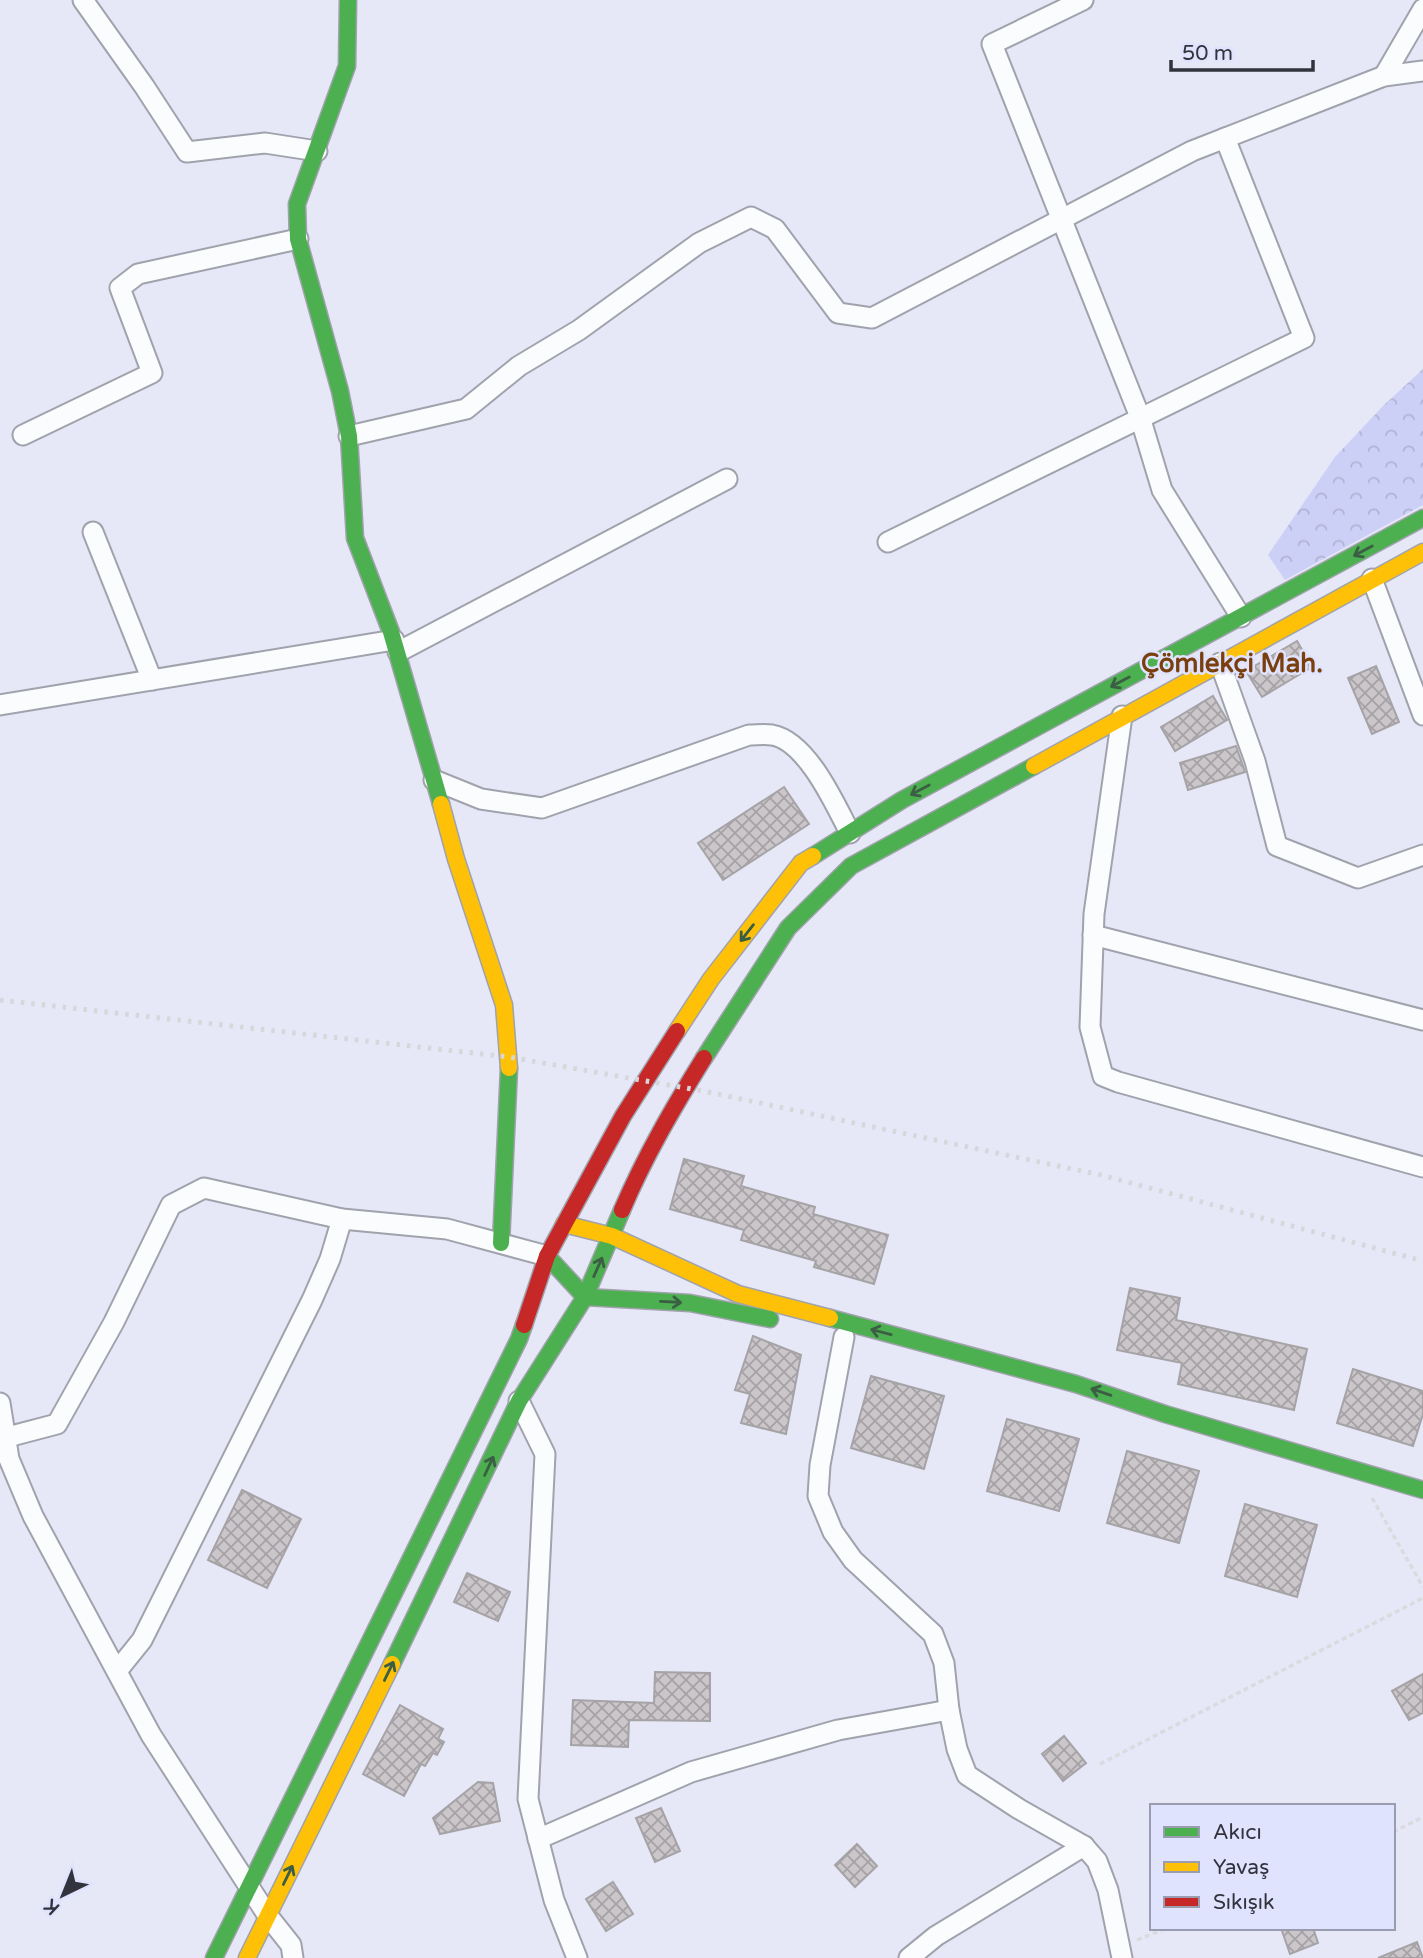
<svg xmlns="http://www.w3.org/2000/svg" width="1423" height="1958" font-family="'Varela Round',sans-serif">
  <defs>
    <pattern id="park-crowns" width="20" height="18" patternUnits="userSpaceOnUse" patternTransform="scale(1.75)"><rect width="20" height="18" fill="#cdd0f6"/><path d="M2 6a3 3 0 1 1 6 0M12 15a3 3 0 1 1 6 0" fill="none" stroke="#b0b3d4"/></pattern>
    <pattern id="building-cross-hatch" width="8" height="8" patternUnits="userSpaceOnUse" patternTransform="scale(1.75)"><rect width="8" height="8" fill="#cac6ca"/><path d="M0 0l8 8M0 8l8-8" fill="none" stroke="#a5a1a5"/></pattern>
  </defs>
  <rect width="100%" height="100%" fill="#e6e8f7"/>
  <polygon fill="url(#park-crowns)" points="1423,369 1423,505 1285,580 1268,555 1335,457 1383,406"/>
  <g fill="url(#building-cross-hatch)" stroke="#a6a3a7" stroke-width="2">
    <polygon points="1297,641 1312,667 1262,697 1246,671"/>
    <polygon points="1376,666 1399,722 1372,734 1348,678"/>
    <polygon points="1213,696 1227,720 1175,751 1161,727"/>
    <polygon points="1236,746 1245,772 1188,790 1180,763"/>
    <polygon points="784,787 809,824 723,880 698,843"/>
    <polygon points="684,1159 744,1176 741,1186 815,1207 813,1214 888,1235 874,1284 814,1267 816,1261 741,1240 744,1230 670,1209"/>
    <polygon points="1130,1288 1180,1298 1176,1320 1307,1349 1294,1410 1178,1384 1182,1363 1117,1350"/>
    <polygon points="753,1336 801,1355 786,1434 741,1423 750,1394 735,1390"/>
    <polygon points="1353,1369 1423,1391 1423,1414 1413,1446 1337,1423"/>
    <polygon points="871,1376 944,1396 924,1469 851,1448"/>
    <polygon points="1007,1419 1079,1439 1059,1511 987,1491"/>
    <polygon points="1127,1451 1199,1471 1179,1543 1107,1523"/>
    <polygon points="242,1490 301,1519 267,1588 208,1560"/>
    <polygon points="1245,1504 1317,1525 1297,1597 1225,1576"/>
    <polygon points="467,1573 510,1592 498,1621 454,1602"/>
    <polygon points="655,1672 710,1673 710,1721 629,1720 628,1747 571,1745 573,1700 654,1703"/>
    <polygon points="1423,1674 1423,1713 1409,1720 1392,1691"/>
    <polygon points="400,1705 443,1729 438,1739 444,1742 437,1755 433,1753 425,1766 421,1764 404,1796 363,1774"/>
    <polygon points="1064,1736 1086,1763 1063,1781 1042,1754"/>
    <polygon points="478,1782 493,1783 500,1821 440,1834 433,1818"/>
    <polygon points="661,1808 680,1851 655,1862 636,1818"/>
    <polygon points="857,1844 877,1866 855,1887 835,1865"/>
    <polygon points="613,1882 633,1914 606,1931 586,1899"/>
    <polygon points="1281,1928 1313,1928 1318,1943 1290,1954"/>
    <polygon points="1417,1942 1423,1958 1378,1958"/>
  </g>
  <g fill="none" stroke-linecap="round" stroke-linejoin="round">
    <g stroke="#a0a2ac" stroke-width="23">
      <g id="street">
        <polyline points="83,0 144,86 187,152 265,143 317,151"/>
        <polyline points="1083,0 992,44 1140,417 1162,490 1241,617"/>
        <polyline points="1384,76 1423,9"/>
        <polyline points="23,435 152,373 120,288 138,274 298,239"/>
        <polyline points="349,436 466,409 519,366 579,330 699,243 751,217 775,229 838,313 872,318 1192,151 1384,76 1423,71"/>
        <polyline points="93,532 152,680"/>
        <polyline points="888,542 1304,338 1225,138"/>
        <polyline points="1372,579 1423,715"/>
        <polyline points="398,652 727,479"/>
        <polyline points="1220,663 1255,761 1277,846 1358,878 1423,855"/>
        <polyline points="0,705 394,640"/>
        <polyline points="1122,716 1094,914 1090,1027 1103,1076 1118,1082 1423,1167"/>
        <path d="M434,780L481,799L542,808L749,735C756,735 765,734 772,735C807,741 835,804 850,833"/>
        <polyline points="1093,935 1423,1020"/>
        <polyline points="844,1337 820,1465 818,1496 833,1532 853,1560 933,1634 944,1663 949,1710 957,1749 967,1775 1019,1809 1084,1846 1097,1861 1108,1890 1122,1958"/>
        <polyline points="519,1401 545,1454 528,1799 554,1900 577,1958"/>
        <polyline points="0,1403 9,1459 33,1516 151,1735 268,1916 291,1945 293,1958"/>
        <polyline points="0,1439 57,1424 114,1322 171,1205 204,1188 342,1219 447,1229 547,1256"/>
        <polyline points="117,1671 142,1640 312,1300 330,1259 342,1219"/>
        <polyline points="538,1839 691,1772 838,1730 949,1710"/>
        <polyline points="909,1958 936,1936 1084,1846"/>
      </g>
    </g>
    <g stroke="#a0a2ac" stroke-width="19">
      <g id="fast">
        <polyline points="348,0 347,66 297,204 298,239 340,391 349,436 355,538 391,632 441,804"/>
        <polyline points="813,856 902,800 1423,518"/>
        <polyline points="704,1058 788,928 851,866 1034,766"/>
        <polyline points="501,1243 509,1068"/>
        <polyline points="547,1256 585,1297 690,1303 770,1319"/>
        <polyline points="830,1318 1076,1384 1165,1414 1423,1490"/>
        <polyline points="392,1664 519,1401 585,1297 622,1210"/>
        <polyline points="214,1958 519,1339 524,1325"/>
      </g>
    </g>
    <g stroke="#a0a2ac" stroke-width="19">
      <g id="slow">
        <polyline points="1034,766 1423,552"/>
        <polyline points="441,804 456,859 504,1005 509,1068"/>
        <polyline points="677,1031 711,979 801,863 813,856"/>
        <polyline points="564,1224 612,1236 738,1294 830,1318"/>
        <polyline points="247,1958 392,1664"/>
      </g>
    </g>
    <g stroke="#a0a2ac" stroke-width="19">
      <g id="jam">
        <path d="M622,1210C645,1156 673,1108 704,1058"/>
        <polyline points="524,1325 547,1256 623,1116 677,1031"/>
      </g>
    </g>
    <g stroke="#dadadf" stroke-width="3.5" stroke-dasharray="5 3.5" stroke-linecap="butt">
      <polyline points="1372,1498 1423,1587"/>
      <polyline points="1100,1764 1423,1598"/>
      <polyline points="1393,1832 1423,1817"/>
      <polyline points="1137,1940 1167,1928"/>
    </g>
    <use href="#street" stroke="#fbfcfe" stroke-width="19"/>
    <use href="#fast" stroke="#4caf50" stroke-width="16"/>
    <use href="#slow" stroke="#ffc107" stroke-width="16"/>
    <use href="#jam" stroke="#c62828" stroke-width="16"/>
    <polyline stroke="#d7d7db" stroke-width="5" stroke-dasharray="3.5 7" stroke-linecap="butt" points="0,1000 509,1057 703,1091 1101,1175 1423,1261"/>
  </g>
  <defs><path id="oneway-shaft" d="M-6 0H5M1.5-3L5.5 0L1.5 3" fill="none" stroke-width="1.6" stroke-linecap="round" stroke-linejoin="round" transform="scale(1.75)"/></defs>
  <g stroke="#3b5e44">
    <use href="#oneway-shaft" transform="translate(1363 551) rotate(152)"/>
    <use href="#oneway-shaft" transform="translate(1120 682) rotate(152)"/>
    <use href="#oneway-shaft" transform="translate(920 790) rotate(152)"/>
    <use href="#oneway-shaft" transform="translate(747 933) rotate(128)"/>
    <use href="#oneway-shaft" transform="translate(598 1267) rotate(-66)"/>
    <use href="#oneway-shaft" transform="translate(671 1302) rotate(3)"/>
    <use href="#oneway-shaft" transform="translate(881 1332) rotate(-165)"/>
    <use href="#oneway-shaft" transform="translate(1101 1392) rotate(-161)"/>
    <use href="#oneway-shaft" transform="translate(489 1466) rotate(-65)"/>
    <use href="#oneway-shaft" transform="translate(389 1671) rotate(-64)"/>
    <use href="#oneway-shaft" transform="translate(288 1875) rotate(-64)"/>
  </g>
  <g text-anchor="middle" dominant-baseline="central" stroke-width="5" stroke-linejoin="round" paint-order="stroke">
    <g font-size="26" font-weight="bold" fill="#793f0e" stroke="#e0e3fd">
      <text x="1232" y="663">Çömlekçi Mah.</text>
    </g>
  </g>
  <rect x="1150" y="1804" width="245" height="126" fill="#e0e3fd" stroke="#9a9db0" stroke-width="2"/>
  <rect x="1164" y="1827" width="35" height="10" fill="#4caf50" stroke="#9a9db0" stroke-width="2"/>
  <text x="1213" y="1839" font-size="21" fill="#32333d">Akıcı</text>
  <rect x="1164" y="1862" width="35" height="10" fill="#ffc107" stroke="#9a9db0" stroke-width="2"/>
  <text x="1213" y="1874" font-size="21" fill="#32333d">Yavaş</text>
  <rect x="1164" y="1897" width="35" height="10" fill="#c62828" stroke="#9a9db0" stroke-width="2"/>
  <text x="1213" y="1909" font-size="21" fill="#32333d">Sıkışık</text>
  <g transform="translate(63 1895) rotate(223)" stroke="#e0e3fd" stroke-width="5" paint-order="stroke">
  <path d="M0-5L12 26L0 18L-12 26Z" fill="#32333d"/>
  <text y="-10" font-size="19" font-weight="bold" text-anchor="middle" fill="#32333d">K</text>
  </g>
  <path d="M1171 60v10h142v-10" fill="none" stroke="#32333d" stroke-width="3.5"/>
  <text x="1182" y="60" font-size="21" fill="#32333d" stroke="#e0e3fd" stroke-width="5" paint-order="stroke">50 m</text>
</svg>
